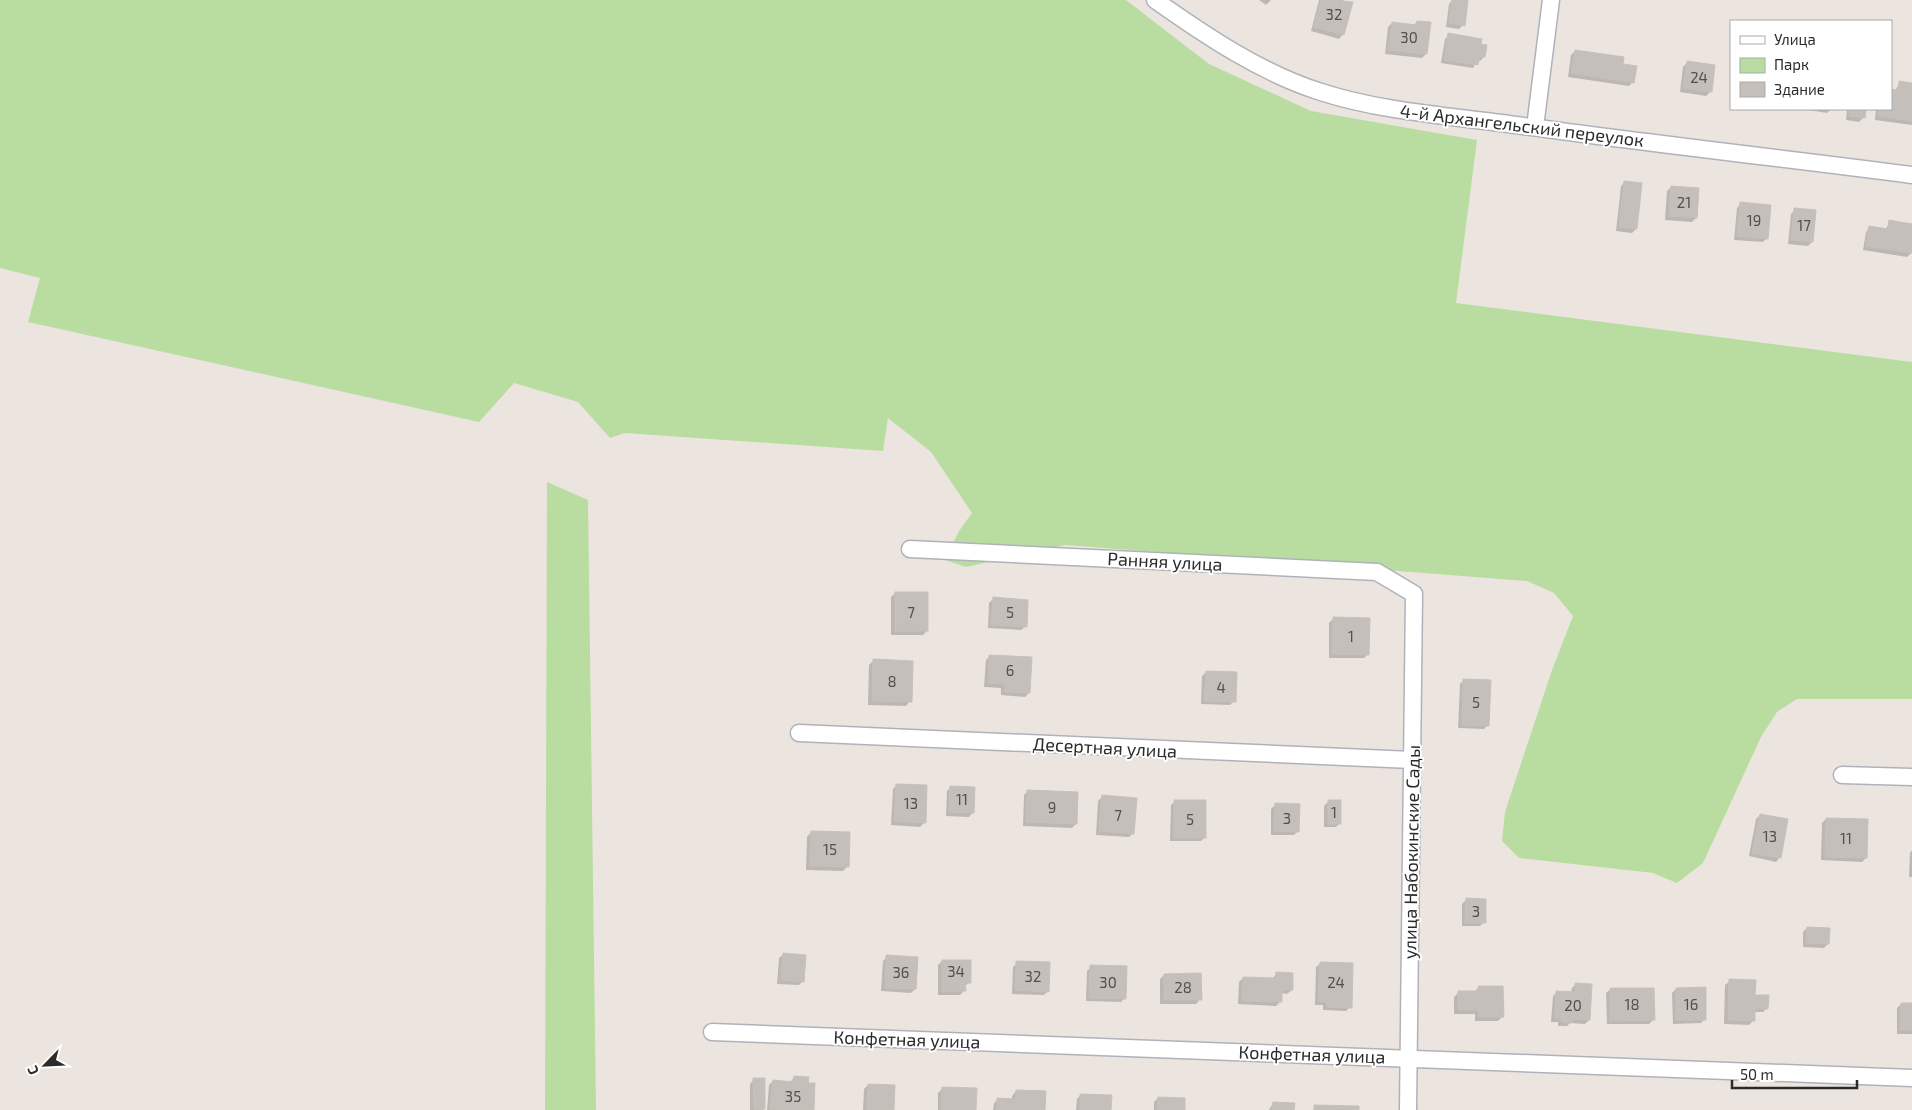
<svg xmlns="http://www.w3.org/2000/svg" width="1912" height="1110" font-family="'Exo 2',sans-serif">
  <rect width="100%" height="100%" fill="#ece5df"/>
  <g fill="#b9dda1">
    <polygon points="0,0 1126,0 1209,64 1311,111 1477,140 1456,303 1912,362 1912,699 1797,699 1777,712 1761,737 1703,863 1677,883 1653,873 1519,858 1502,841 1505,812 1552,670 1573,616 1554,593 1527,581 1066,545 966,567 945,560 959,531 972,513 931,452 888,418 883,451 625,433 610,438 578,402 514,383 479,422 28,322 40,278 0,268"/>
    <polygon points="547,482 588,500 596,1110 545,1110"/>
  </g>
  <g fill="#0003">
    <polygon points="1259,0 1271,0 1266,5"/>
    <polygon points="1319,0 1342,0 1352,3 1343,34 1339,39 1311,31"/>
    <polygon points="1452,0 1463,25 1459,29 1446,27 1449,4"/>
    <polygon points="1417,22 1429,23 1426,54 1422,58 1385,54 1388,27 1392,23 1413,25"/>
    <polygon points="1449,35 1480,45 1484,57 1480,61 1477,60 1473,68 1441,63 1445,39"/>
    <polygon points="1575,51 1621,65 1633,82 1629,86 1568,77 1571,55"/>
    <polygon points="1687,63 1711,91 1706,96 1680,92 1683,67"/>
    <polygon points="1900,82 1912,84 1912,125 1875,120 1876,109 1891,109 1891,90 1895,91"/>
    <polygon points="1803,109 1831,109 1827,113"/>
    <polygon points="1847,109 1865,109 1863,118 1859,122 1846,120"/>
    <polygon points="1625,182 1636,229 1632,233 1616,231 1621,186"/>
    <polygon points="1671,187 1696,218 1692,222 1665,220 1667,191"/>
    <polygon points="1741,203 1767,238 1763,242 1734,240 1737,208"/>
    <polygon points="1795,210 1812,242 1808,246 1788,244 1791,214"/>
    <polygon points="1890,222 1912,225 1911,253 1907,257 1863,250 1866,232 1870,227 1885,230"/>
    <polygon points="895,593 927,631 923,635 891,635 891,597"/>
    <polygon points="993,599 1026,626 1021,630 988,628 989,603"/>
    <polygon points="1333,619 1368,654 1364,658 1329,658 1329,623"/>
    <polygon points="990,656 1029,693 1025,697 1001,695 1001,688 984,687 986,660"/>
    <polygon points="873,661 910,701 906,706 868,705 869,665"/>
    <polygon points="1206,672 1234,701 1230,705 1201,704 1202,676"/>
    <polygon points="1464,680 1488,725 1484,729 1458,728 1460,684"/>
    <polygon points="897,785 924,823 920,827 891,825 893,789"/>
    <polygon points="951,787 973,812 969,817 946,816 947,791"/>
    <polygon points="1028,791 1076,824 1072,828 1023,826 1024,795"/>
    <polygon points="1102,797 1133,833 1129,837 1096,835 1098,801"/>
    <polygon points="1175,801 1205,837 1201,841 1170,841 1171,805"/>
    <polygon points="1328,802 1340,823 1336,827 1324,827 1324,806"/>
    <polygon points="1275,805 1298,831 1294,835 1271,835 1271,809"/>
    <polygon points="1760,815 1780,857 1776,862 1749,856 1756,819"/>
    <polygon points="1826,819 1866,858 1862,862 1821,860 1822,823"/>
    <polygon points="811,832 847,867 843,871 806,870 807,837"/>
    <polygon points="1912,850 1912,877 1909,877 1910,853"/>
    <polygon points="1466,900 1484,922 1480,926 1462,926 1462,904"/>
    <polygon points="1807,928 1828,944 1824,948 1803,947 1803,932"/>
    <polygon points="784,954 803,981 799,985 777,984 779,958"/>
    <polygon points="887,957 915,989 911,993 881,991 883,961"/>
    <polygon points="942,961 970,982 964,987 964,991 960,995 938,995 938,965"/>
    <polygon points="1017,963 1048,991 1044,995 1012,994 1013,967"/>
    <polygon points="1321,963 1350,1007 1346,1011 1323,1010 1323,1005 1315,1005 1316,967"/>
    <polygon points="1091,967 1125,998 1121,1002 1086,1001 1087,971"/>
    <polygon points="1277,973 1292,990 1287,994 1281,993 1280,1002 1276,1006 1238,1004 1239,982 1243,978 1272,979"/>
    <polygon points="1164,975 1200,999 1196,1004 1160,1004 1160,979"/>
    <polygon points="1730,981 1754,996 1767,1008 1763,1012 1754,1012 1753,1021 1749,1025 1724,1024 1725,985"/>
    <polygon points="1576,984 1589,1020 1585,1024 1570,1023 1567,1026 1558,1026 1558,1022 1551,1022 1553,996 1557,992 1571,993 1572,988"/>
    <polygon points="1479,987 1502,1017 1498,1021 1475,1021 1475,1014 1454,1014 1454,997 1458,993 1475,991"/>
    <polygon points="1611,989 1653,1020 1649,1024 1607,1024 1606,993"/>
    <polygon points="1676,989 1705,1019 1701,1023 1673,1024 1672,993"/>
    <polygon points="1901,1004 1912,1005 1912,1034 1897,1034 1897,1008"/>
    <polygon points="794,1077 807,1084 814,1084 812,1110 767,1110 769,1085 773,1081 790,1083"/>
    <polygon points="754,1079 764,1109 762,1110 750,1110 750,1084"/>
    <polygon points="868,1085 893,1110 863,1110 864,1089"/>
    <polygon points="942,1089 975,1110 938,1110 938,1093"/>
    <polygon points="1016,1091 1044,1110 993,1110 994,1103 998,1099 1012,1100 1012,1096"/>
    <polygon points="1081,1095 1110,1110 1076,1110 1077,1099"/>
    <polygon points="1158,1098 1183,1110 1154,1110 1154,1102"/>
    <polygon points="1273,1103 1293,1110 1269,1110"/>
  </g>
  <g fill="#c4bfbb" stroke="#c7c1b9">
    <polygon points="1321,0 1353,2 1344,35 1314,27"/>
    <polygon points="1452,0 1468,0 1465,26 1449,23"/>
    <polygon points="1417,21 1431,22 1427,54 1388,50 1392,22 1416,25"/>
    <polygon points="1448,33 1482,39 1481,44 1487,45 1485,57 1479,56 1478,65 1444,60"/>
    <polygon points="1575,50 1624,57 1623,64 1637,66 1634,83 1571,73"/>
    <polygon points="1687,61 1715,65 1712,92 1683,88"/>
    <polygon points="1899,81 1912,83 1912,121 1878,116 1879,109 1891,109 1891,89 1898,90"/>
    <polygon points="1850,109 1866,109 1865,118 1849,116"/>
    <polygon points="1624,181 1642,183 1637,229 1619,227"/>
    <polygon points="1671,186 1699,188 1697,218 1669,216"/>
    <polygon points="1740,202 1771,205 1768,239 1737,236"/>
    <polygon points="1794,208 1816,210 1813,242 1791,240"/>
    <polygon points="1889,220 1912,224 1912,253 1866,246 1869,226 1888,229"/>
    <rect x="895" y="592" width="33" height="39"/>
    <polygon points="993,597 1028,600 1027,627 991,625"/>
    <polygon points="1333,617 1370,618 1369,655 1332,654"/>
    <polygon points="989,655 1032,657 1030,693 1004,692 1005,684 988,683"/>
    <polygon points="873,659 913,661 912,702 872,701"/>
    <polygon points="1206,671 1237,672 1236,702 1204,701"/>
    <polygon points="1463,679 1491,680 1489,726 1462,725"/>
    <polygon points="896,784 927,785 926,823 894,821"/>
    <polygon points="950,786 975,787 974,813 949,812"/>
    <polygon points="1027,790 1078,792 1077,824 1026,822"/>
    <polygon points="1102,795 1137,798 1134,834 1099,831"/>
    <rect x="1174" y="800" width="32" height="38"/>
    <rect x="1328" y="800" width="13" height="24"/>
    <polygon points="1275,803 1300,804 1299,832 1274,831"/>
    <polygon points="1760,814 1788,819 1781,858 1752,853"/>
    <polygon points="1826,818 1868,819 1867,858 1825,857"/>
    <polygon points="811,831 850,832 849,867 810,866"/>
    <polygon points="1466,898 1486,899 1486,923 1465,923"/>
    <polygon points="1807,927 1830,928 1829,944 1806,943"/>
    <polygon points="783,953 806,955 804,982 781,980"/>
    <polygon points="886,955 918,957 916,989 885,988"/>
    <polygon points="942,960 971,960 971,983 965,983 966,991 942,991"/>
    <polygon points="1016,961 1050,962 1049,992 1015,990"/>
    <polygon points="1320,962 1353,963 1352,1008 1327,1007 1327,1002 1318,1001"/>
    <polygon points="1090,965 1127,966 1126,999 1089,998"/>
    <polygon points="1276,972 1293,973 1293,990 1282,990 1282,1002 1242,1001 1243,977 1276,978"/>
    <polygon points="1201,973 1202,1000 1164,1000 1164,974"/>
    <polygon points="1729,979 1756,980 1755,995 1769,995 1768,1009 1755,1008 1755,1021 1728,1020"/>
    <polygon points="1575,983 1592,984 1590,1020 1573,1019 1572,1023 1562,1022 1562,1019 1555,1018 1556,991 1575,992"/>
    <polygon points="1478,986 1503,986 1504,1017 1479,1017 1479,1010 1458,1010 1458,991 1478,991"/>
    <polygon points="1706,987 1706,1020 1676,1020 1676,988"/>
    <polygon points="1610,988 1654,988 1655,1020 1610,1021"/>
    <polygon points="1901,1003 1912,1003 1912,1030 1900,1030"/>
    <polygon points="794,1076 809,1077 808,1083 815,1083 814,1110 770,1109 773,1080 794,1082"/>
    <polygon points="753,1078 765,1078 765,1109 754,1109"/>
    <polygon points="868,1084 895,1085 894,1110 867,1110"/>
    <polygon points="942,1087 977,1088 976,1110 941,1110"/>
    <polygon points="1016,1090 1046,1091 1045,1110 997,1110 997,1098 1016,1099"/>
    <polygon points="1080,1094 1112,1095 1111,1110 1080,1110"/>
    <polygon points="1158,1097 1185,1098 1185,1110 1157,1110"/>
    <polygon points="1273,1102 1295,1103 1294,1110 1272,1110"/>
    <polygon points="1314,1105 1359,1106 1359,1110 1314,1110"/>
  </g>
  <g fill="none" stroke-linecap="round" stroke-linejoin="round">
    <g stroke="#afb2ba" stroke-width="19">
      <g id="minor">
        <path d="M1155,0C1206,36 1261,73 1321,92C1383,112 1451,116 1516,125C1647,143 1780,158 1912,175"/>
        <polyline points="1535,127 1551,0"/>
        <polyline points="910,549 1377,572 1414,594 1408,1110"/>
        <polyline points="799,733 1412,760"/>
        <polyline points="1842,775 1912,777"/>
        <polyline points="712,1032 1912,1078"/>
      </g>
    </g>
    <use href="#minor" stroke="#fff" stroke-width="16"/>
  </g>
  <g text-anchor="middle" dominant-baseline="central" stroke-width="4" stroke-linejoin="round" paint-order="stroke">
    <g font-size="15" fill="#51504f">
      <text x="1334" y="14">32</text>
      <text x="1409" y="37">30</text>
      <text x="1699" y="77">24</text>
      <text x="1684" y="202">21</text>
      <text x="1754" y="220">19</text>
      <text x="1804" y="225">17</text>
      <text x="911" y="612">7</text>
      <text x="1010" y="612">5</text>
      <text x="1351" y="636">1</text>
      <text x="1010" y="670">6</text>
      <text x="892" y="681">8</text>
      <text x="1221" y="687">4</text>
      <text x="1476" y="702">5</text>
      <text x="962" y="799">11</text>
      <text x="911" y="803">13</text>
      <text x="1052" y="807">9</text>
      <text x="1334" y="812">1</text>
      <text x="1118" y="815">7</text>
      <text x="1287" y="818">3</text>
      <text x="1190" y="819">5</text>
      <text x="1770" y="836">13</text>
      <text x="1846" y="838">11</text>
      <text x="830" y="849">15</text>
      <text x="1476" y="911">3</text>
      <text x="956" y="971">34</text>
      <text x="901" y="972">36</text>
      <text x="1033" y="976">32</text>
      <text x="1108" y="982">30</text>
      <text x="1336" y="982">24</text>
      <text x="1183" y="987">28</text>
      <text x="1632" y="1004">18</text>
      <text x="1691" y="1004">16</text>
      <text x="1573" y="1005">20</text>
      <text x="793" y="1096">35</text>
    </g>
    <g font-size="18" fill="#2b2b2b" stroke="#fff">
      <text transform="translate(1522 125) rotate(7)">4-й Архангельский переулок</text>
      <text transform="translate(1165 561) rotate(3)">Ранняя улица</text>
      <text transform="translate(1105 747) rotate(3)">Десертная улица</text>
      <text transform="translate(1411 852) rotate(-89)">улица Набокинские Сады</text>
      <text transform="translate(907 1039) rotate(2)">Конфетная улица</text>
      <text transform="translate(1312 1054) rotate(2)">Конфетная улица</text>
    </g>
  </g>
  <rect x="1730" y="20" width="162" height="90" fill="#ffffff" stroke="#aaaaaa"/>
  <rect x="1740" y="36" width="25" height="8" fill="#ffffff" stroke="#aaaaaa"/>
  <text x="1774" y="45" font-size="15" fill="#2b2b2b">Улица</text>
  <rect x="1740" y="58" width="25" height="15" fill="#b9dda1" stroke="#aaaaaa"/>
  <text x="1774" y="70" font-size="15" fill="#2b2b2b">Парк</text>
  <rect x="1740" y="82" width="25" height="15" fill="#c4bfbb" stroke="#aaaaaa"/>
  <text x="1774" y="95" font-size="15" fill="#2b2b2b">Здание</text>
  <g transform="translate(45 1065) rotate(246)" stroke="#ffffff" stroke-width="4" paint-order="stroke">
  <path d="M0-4L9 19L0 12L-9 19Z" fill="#2b2b2b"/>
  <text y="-8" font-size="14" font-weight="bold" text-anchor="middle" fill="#2b2b2b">С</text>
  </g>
  <path d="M1732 1080v8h125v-8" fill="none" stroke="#2b2b2b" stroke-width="2.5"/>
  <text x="1740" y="1080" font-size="15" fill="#2b2b2b" stroke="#ffffff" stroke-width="4" paint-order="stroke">50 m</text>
</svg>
